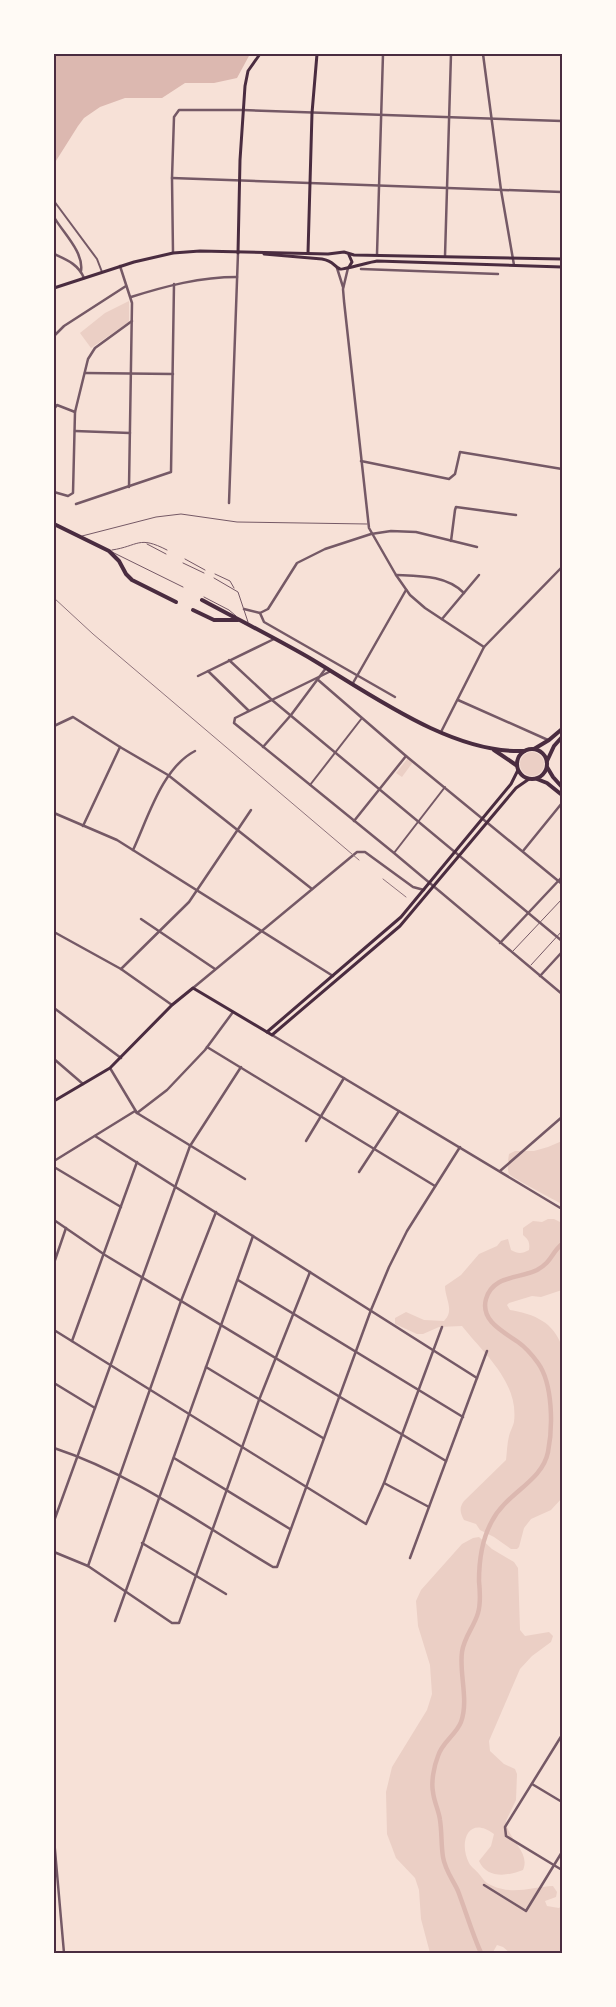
<svg xmlns="http://www.w3.org/2000/svg" width="616" height="2007" font-family="Literata,serif">
  <rect width="100%" height="100%" fill="#f7e1d7"/>
  <g fill="#ebcfc5">
    <polygon points="129,301 129,322 91,348 80,333 105,313"/>
    <circle cx="532" cy="764" r="12"/>
    <polygon points="408,758 413,762 402,777 396,773"/>
    <path d="M562,1141V1204C556,1201 511,1177 509,1174C507,1169 508,1160 509,1154L515,1151H534L548,1147Z"/>
    <path d="M548,1219H554L562,1223V1290L541,1297L532,1296L509,1303L507,1305L510,1310C534,1314 554,1322 562,1347V1498L551,1510L531,1519L524,1528L519,1547L517,1549H511L494,1537L480,1530L476,1524L464,1520C460,1512 459,1508 464,1501L506,1460C507,1452 507,1444 509,1436C510,1431 513,1427 514,1422C519,1382 484,1354 462,1326L439,1327L423,1334H417L395,1324V1318L406,1312L424,1320L444,1321C455,1310 445,1299 445,1286L461,1275L479,1254L497,1246L501,1241L508,1239L511,1250C518,1254 522,1254 529,1250C530,1243 529,1240 523,1235V1228L533,1221L542,1222Z"/>
    <path d="M479,1537L492,1549L514,1562L518,1568L520,1630L525,1636L549,1632L553,1636L551,1642L532,1656L520,1669L489,1741L490,1751L504,1764L515,1769L517,1774L516,1800L506,1821C507,1839 531,1852 523,1870C508,1876 487,1879 479,1861L491,1846L494,1834C469,1815 458,1841 469,1863C471,1867 476,1870 479,1874C484,1880 485,1883 493,1886C513,1895 533,1887 553,1886L557,1892L556,1897L545,1901L547,1906L559,1908L562,1905V1953H510L503,1947L497,1945L493,1952L495,1953H430L421,1919L419,1890L415,1878L396,1858L387,1834L386,1792L392,1767L427,1710L432,1694L430,1665L418,1626L416,1601L421,1590L462,1544L473,1538Z"/>
  </g>
  <polygon fill="#dcb8b0" points="54,54 250,54 237,78 214,83 185,83 162,98 125,98 100,107 84,118 78,126 54,164"/>
  <g fill="none" stroke-linecap="round" stroke-linejoin="round">
    <path stroke="#dcb8b0" stroke-width="4.5" d="M481,1953C472,1933 466,1912 458,1891C453,1880 445,1870 443,1857C441,1845 442,1833 440,1820C439,1811 434,1802 433,1792C431,1782 434,1766 438,1756C442,1742 456,1735 461,1722C469,1700 459,1674 462,1652C464,1637 474,1627 478,1613C481,1603 480,1591 479,1581C479,1560 482,1539 492,1521C506,1493 542,1482 548,1452C553,1427 553,1384 538,1363C533,1356 525,1347 518,1342C504,1332 480,1321 486,1299C493,1275 519,1279 537,1270C552,1262 551,1253 562,1244"/>
    <g stroke="#755966" stroke-width="1">
      <polyline points="82,536 156,517 181,514 237,522 367,524"/>
      <polyline points="147,544 166,554"/>
      <path d="M112,550C139,546 138,535 167,550"/>
      <polyline points="112,552 183,587"/>
      <polyline points="185,559 205,570"/>
      <polyline points="183,563 204,573"/>
      <polyline points="215,574 230,581 234,588"/>
      <polyline points="214,578 238,592 248,622"/>
      <polyline points="204,597 229,610 236,616"/>
      <polyline points="513,951 562,899"/>
      <polyline points="531,965 562,931"/>
    </g>
    <g stroke="#755966" stroke-width="2">
      <polyline points="54,201 97,259 102,272"/>
      <polyline points="310,785 362,718"/>
      <polyline points="394,853 445,787"/>
    </g>
    <g stroke="#755966" stroke-width="2.5">
      <polyline points="483,54 501,190 514,265"/>
      <polyline points="172,178 562,192"/>
      <path d="M54,217C63,233 84,252 81,271"/>
      <polyline points="173,253 172,178 174,117 179,110 243,110 562,121"/>
      <path d="M54,254C67,260 78,264 84,278"/>
      <polyline points="377,254 383,54"/>
      <polyline points="445,256 451,54"/>
      <polyline points="120,266 132,303 129,487"/>
      <polyline points="337,268 343,287"/>
      <polyline points="348,268 343,289 344,301 369,528 396,575 410,595 425,608 484,647"/>
      <polyline points="361,269 498,274"/>
      <path d="M131,297C166,286 200,277 237,277"/>
      <polyline points="54,336 64,326 126,286"/>
      <polyline points="85,373 173,374"/>
      <polyline points="54,409 57,405 75,412"/>
      <polyline points="75,431 130,433"/>
      <polyline points="361,461 449,479 455,474 460,452 562,469"/>
      <polyline points="54,492 68,496 73,493 75,412 88,359 95,348 132,321"/>
      <polyline points="229,503 238,253"/>
      <polyline points="76,504 171,472 174,284"/>
      <polyline points="451,541 455,510 456,507 516,515"/>
      <path d="M396,575C419,576 446,575 464,593"/>
      <polyline points="244,609 260,613 268,609 297,563 325,549 371,534 391,531 416,532 477,547"/>
      <polyline points="260,613 264,622 395,697"/>
      <polyline points="442,619 479,575"/>
      <polyline points="229,660 272,700 562,941"/>
      <polyline points="208,671 249,711"/>
      <polyline points="331,671 235,718 234,723 394,853 562,994"/>
      <polyline points="198,676 274,639"/>
      <polyline points="317,679 406,756 562,884"/>
      <polyline points="353,683 406,590"/>
      <polyline points="458,700 548,740"/>
      <polyline points="54,726 73,717 120,747 168,775 312,889"/>
      <polyline points="441,732 484,647 562,567"/>
      <polyline points="263,747 291,715 326,668"/>
      <polyline points="54,813 117,840 333,976"/>
      <polyline points="354,821 406,756"/>
      <polyline points="83,826 120,747"/>
      <path d="M133,850C148,818 162,768 195,751"/>
      <polyline points="523,851 562,803"/>
      <polyline points="141,919 215,969"/>
      <polyline points="54,932 121,969 172,1005"/>
      <polyline points="500,943 562,877"/>
      <polyline points="121,969 189,902 251,810"/>
      <polyline points="540,976 562,952"/>
      <polyline points="193,988 357,852 365,852 413,887 424,890"/>
      <polyline points="54,1008 121,1058"/>
      <polyline points="272,1035 562,1209"/>
      <polyline points="207,1047 435,1186"/>
      <polyline points="54,1059 83,1084"/>
      <polyline points="110,1068 137,1113 245,1179"/>
      <polyline points="95,1136 477,1378"/>
      <polyline points="306,1141 344,1078"/>
      <polyline points="54,1161 135,1111 137,1113 167,1090 205,1050 233,1012"/>
      <polyline points="54,1167 121,1207"/>
      <polyline points="500,1171 562,1117"/>
      <polyline points="359,1172 399,1111"/>
      <polyline points="54,1220 105,1255 446,1461"/>
      <polyline points="54,1263 66,1228"/>
      <polyline points="238,1280 463,1417"/>
      <polyline points="54,1330 366,1524 384,1483 442,1327"/>
      <polyline points="72,1341 137,1162"/>
      <polyline points="206,1367 323,1438"/>
      <polyline points="54,1383 95,1408"/>
      <path d="M54,1448C133,1474 202,1525 273,1567H277L371,1310L389,1267L407,1231L460,1147"/>
      <polyline points="174,1458 290,1529"/>
      <polyline points="384,1483 429,1507"/>
      <polyline points="54,1521 190,1146 241,1067"/>
      <polyline points="142,1543 226,1594"/>
      <polyline points="54,1552 88,1566 172,1623 179,1623 259,1400 310,1272"/>
      <polyline points="410,1558 487,1351"/>
      <polyline points="88,1566 181,1301 216,1212"/>
      <polyline points="115,1621 253,1236"/>
      <polyline points="562,1735 505,1827 506,1836 562,1870"/>
      <polyline points="532,1784 562,1802"/>
      <polyline points="54,1839 64,1953"/>
      <polyline points="484,1885 526,1911 562,1852"/>
    </g>
    <g stroke="#4a2c40" stroke-width="3">
      <polyline points="238,253 240,160 245,86 248,71 260,54"/>
      <polyline points="308,253 312,113 317,54"/>
      <path d="M264,254L322,259C334,261 333,266 340,269C342,270 370,262 377,261L562,267"/>
      <polyline points="349,267 352,262 349,255"/>
      <polyline points="54,288 134,262 173,253 200,251 328,254 344,252 354,255 562,259"/>
      <polyline points="267,1032 401,917 511,784 518,770"/>
      <polyline points="54,1101 110,1068 172,1005 193,988 272,1035 400,926 516,788 529,779"/>
    </g>
    <g stroke="#4a2c40" stroke-width="4">
      <polyline points="547,767 553,777 562,787"/>
      <polyline points="537,779 547,783 562,795"/>
    </g>
    <g stroke="#4a2c40" stroke-width="4">
      <polyline points="54,524 109,551 119,561 126,574 132,580 176,602"/>
      <path d="M202,600C239,620 277,639 313,660C373,696 453,754 524,751"/>
      <polyline points="193,610 214,620 238,620"/>
      <circle cx="532" cy="764" r="15"/>
      <polyline points="534,749 549,740 562,729"/>
      <polyline points="494,750 516,765"/>
      <polyline points="547,761 554,746 562,737"/>
    </g>
    <g stroke="#8f747c" stroke-width="1">
      <polyline points="54,598 93,634 359,860"/>
      <polyline points="383,879 406,897"/>
    </g>
  </g>
  <rect width="616" height="2007" fill="none" stroke="#fffaf5" stroke-width="110"/>
  <rect x="55" y="55" width="506" height="1897" fill="none" stroke="#4a2c40" stroke-width="2"/>
</svg>
